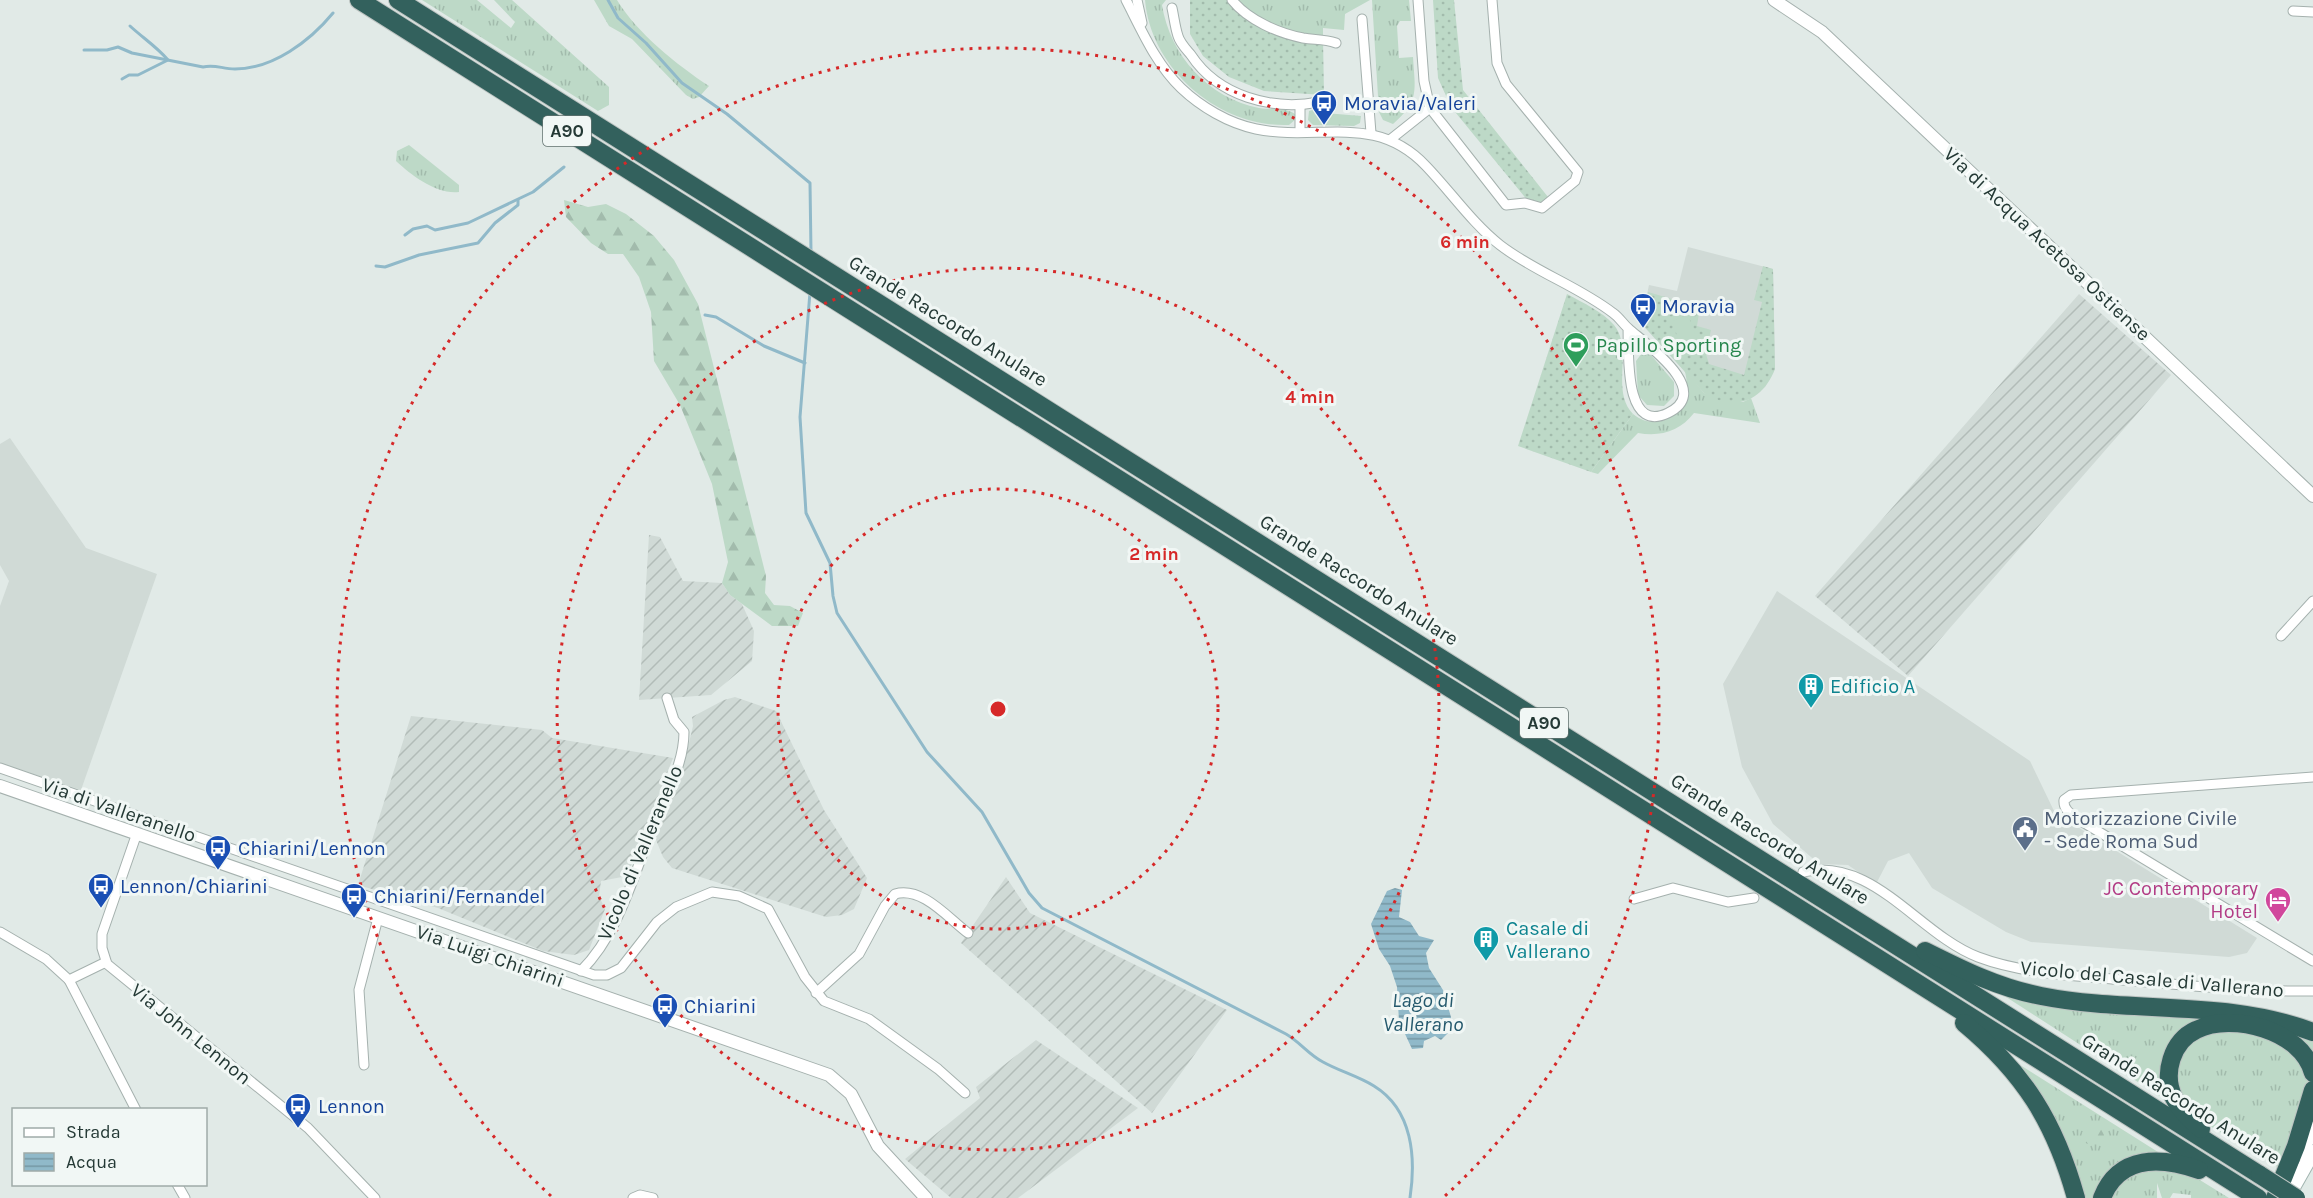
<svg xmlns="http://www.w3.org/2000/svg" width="2313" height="1198" font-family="Karla,sans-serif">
  <defs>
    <pattern id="industrial-furrows" width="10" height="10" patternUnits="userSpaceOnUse" patternTransform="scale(1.5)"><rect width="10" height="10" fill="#d0dad6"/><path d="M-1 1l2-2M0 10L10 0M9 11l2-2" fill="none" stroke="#b2bcb8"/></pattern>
    <pattern id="grass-tufts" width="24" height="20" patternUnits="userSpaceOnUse" patternTransform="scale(1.5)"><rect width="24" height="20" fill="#bdd9c7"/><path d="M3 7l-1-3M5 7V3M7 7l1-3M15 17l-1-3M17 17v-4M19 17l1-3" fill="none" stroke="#a2bbac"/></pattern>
    <pattern id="forest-firs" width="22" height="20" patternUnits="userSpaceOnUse" patternTransform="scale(1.5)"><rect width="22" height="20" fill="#bdd9c7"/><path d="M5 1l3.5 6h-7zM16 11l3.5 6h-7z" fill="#a2bbac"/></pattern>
    <pattern id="garden-dots" width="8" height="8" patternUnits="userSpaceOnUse" patternTransform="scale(1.5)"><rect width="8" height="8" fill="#bdd9c7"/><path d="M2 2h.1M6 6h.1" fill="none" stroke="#a2bbac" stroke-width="1.8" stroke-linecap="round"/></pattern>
    <pattern id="water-rules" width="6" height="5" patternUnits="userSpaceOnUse" patternTransform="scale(1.5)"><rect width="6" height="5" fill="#90b9c9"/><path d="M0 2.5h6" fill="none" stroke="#7597a4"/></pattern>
  </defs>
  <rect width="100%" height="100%" fill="#e1eae7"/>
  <g fill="#d0dad6">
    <polygon points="1688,247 1773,269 1775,369 1765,387 1749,399 1704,393 1641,323 1649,285 1677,291"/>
    <polygon points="10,438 86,548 157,574 81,790 0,763 0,606 9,581 0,565 0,444"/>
    <polygon points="1777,591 2030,761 2055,813 2257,938 2247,953 2229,957 2031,942 2006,932 1932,888 1909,853 1888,861 1876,884 1848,865 1819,864 1773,824 1742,767 1723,684"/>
  </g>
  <g fill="url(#industrial-furrows)">
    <polygon points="2079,294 2171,375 1908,676 1815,596"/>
    <polygon points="649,535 660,537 683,581 722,583 730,595 742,604 754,631 752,661 711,695 639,700"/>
    <polygon points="735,697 776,711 824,810 867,878 854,909 842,915 826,917 672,868 663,857 654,835 681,776 693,726 692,717 724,700"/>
    <polygon points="411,716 542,730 552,738 673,758 627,876 601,881 599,896 605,909 589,950 574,955 543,951 438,908 358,885"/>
    <polygon points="1006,877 1030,913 1227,1010 1152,1113 961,943"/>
    <polygon points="1036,1040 1138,1108 1018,1198 951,1198 905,1159 980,1098 976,1087"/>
  </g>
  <g fill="url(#grass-tufts)">
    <polygon points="422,0 477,0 511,28 515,22 494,0 512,0 609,87 609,105 598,111"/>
    <path d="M594,0H617C637,33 677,65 709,86L699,97L693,99L686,95L632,39L609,26Z"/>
    <path d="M1145,0H1166L1162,5C1170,55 1208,98 1259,108C1271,110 1284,107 1295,114L1296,119L1289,125C1220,128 1151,70 1145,0Z"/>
    <polygon points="1232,0 1370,0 1345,14 1344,30 1323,28 1323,38 1272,29"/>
    <path d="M1372,0H1409L1411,21H1400L1397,26L1399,58L1413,57C1415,90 1420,101 1393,124L1383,120L1379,112Z"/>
    <polygon points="1324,107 1325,113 1361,116 1360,123 1354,126 1313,125 1308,120 1309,111"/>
    <path d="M409,145L459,185V192C437,195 411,175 396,161L397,151Z"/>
    <polygon points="1642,353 1651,355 1674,382 1674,396 1664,406 1647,405 1638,395 1636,361"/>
    <path d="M1684,369L1704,393L1743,402L1751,398L1760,423L1694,413C1680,431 1661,437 1638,433L1598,474L1591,472L1633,414C1665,439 1696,401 1684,369Z"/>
    <polygon points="2003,995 2028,1001 2235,1016 2313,1035 2313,1062 2280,1028 2185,1032 2172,1104"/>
    <polygon points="2202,1030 2270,1032 2309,1074 2310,1088 2279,1168 2187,1112 2172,1067"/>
    <polygon points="2009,1058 2158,1152 2145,1155 2097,1198 2081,1198"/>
    <polygon points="2145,1165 2195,1177 2229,1198 2191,1198 2191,1195 2173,1193 2170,1198 2162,1198 2157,1183 2157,1198 2105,1198 2108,1192"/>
  </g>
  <g fill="url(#forest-firs)">
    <polygon points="564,200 588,207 606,204 626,214 654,236 674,260 698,304 766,576 765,593 774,605 790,606 803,613 798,626 772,626 730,595 722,583 728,562 712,484 680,405 654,361 651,312 639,277 623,254 608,254 591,243 566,217"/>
    <polygon points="2091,1123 2098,1124 2104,1135 2103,1140 2088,1144 2081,1141 2082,1133"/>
  </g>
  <g fill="url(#garden-dots)">
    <polygon points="1190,0 1232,0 1272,29 1323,38 1324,95 1264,91 1229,77 1203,56 1190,34"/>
    <polygon points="1433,0 1454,0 1463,90 1548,197 1540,204 1528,201 1451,107 1438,78"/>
    <path d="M1763,266L1773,269L1775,369C1762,402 1734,412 1704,393L1641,323L1648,292L1696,306L1699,313L1697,326L1711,330L1706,354L1709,364L1744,375L1762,302L1754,300Z"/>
    <path d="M1567,294C1583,303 1602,311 1614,325C1634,350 1610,390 1633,414L1591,472L1518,446Z"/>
  </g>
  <polygon fill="#bdd9c7" points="1688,315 1699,344 1682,350 1672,321"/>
  <polygon fill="url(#water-rules)" points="1395,888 1402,890 1399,917 1410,922 1419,936 1434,940 1426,953 1429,968 1443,990 1451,1017 1449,1032 1441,1040 1435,1036 1424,1041 1423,1048 1412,1049 1399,1021 1397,987 1390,966 1379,949 1371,924 1387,891"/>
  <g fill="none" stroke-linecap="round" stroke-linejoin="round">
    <g stroke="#90b9c9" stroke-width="3">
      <polyline points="608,0 618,18 646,43 682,83 727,114 810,183 811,252"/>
      <path d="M84,50H107L118,47L132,53L203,67C215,64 222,69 235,69C273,69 310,41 333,13"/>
      <path d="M122,79L129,75H138L168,60C157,47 143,38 130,26"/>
      <polyline points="405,235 413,229 427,226 435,230 468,223 533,192 564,167"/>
      <polyline points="376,266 385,267 419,255 478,243 495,223 518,205 518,200"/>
      <path d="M810,292L800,417L806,513L830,563L833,596L837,613L927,752L982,812L1029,893L1042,908L1286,1034C1300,1042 1309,1055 1323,1062C1339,1071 1358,1076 1374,1086C1413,1110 1416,1158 1410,1198"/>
      <polyline points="705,315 716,317 764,346 805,363"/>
    </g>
    <g stroke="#a5b1ae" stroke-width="11">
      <g id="minor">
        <path d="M1126,0C1142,31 1156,64 1181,88C1201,107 1228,123 1256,129C1319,142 1375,112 1426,166C1451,192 1472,223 1500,245C1535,272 1578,286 1613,313C1619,317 1623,324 1629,329C1646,344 1714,391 1668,413C1623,435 1629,350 1628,328"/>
        <polyline points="1137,0 1142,23"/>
        <path d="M1232,0C1248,20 1278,33 1303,38C1315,40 1324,39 1336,43"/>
        <polyline points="1418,0 1424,81 1430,108 1506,205 1525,203 1542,208 1575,181 1578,172 1506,84 1497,63 1492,0"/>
        <path d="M1172,8C1174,17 1175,27 1178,36C1180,43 1186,49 1191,55C1218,96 1272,111 1319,102"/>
        <polyline points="2293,11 2313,12"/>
        <polyline points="1362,19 1371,133"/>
        <polyline points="1300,106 1300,132"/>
        <polyline points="1391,139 1430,108"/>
        <polyline points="2281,636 2313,601"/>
        <polyline points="0,768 594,975 607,975 621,968 657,922 676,907 712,892 739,896 768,909 805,977 824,1001 869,1019 938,1069 965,1093"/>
        <path d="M2313,777L2071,795L2064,800C2063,811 2073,815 2081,821L2313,961"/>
        <polyline points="137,833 102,934 102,948 107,964 308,1128 375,1198"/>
        <path d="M1803,872C1873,856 1918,934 1978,957C2023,974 2074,975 2122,980C2185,985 2249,992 2313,991"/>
        <polyline points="1634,899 1673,888 1728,902 1754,898"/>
        <polyline points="0,932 46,959 69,980 106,962"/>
        <path d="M581,971C620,932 634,873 654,824C665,795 684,765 684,732L674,720L667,698"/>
        <polyline points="69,980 136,1110"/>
        <path d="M816,993L859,954L885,906L895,894C922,886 948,918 968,933"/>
        <polyline points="364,1065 359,990 378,918"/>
        <polyline points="177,1184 185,1198"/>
        <polyline points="633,1198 640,1195 653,1198"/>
      </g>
    </g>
    <g stroke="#a5b1ae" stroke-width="14">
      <g id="tertiary">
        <polyline points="1774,0 1822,32 2313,496"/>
        <polyline points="0,786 829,1075 851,1094 878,1146 926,1198"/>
      </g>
    </g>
    <g stroke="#a2b4b0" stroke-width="16">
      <g id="secondary">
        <polyline points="2300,1153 2313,1129"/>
        <polyline points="2287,1198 2313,1152"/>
      </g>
    </g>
    <g stroke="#bdc4c2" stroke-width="20">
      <g id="motorway">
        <polyline points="359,0 2258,1198"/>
        <polyline points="398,0 2260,1175"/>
        <path d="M1925,951C1963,970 1999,988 2041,996C2131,1014 2226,999 2313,1032"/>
        <path d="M1964,1023C2024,1073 2055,1122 2076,1198"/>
        <path d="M2201,1129C2191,1120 2180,1110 2174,1098C2162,1074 2172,1041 2196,1030C2232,1012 2302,1030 2313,1073"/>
        <path d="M2102,1198C2119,1154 2162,1157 2199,1170"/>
        <polyline points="2275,1198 2296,1146 2313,1090"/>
      </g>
    </g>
    <use href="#minor" stroke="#fff" stroke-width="9"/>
    <use href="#tertiary" stroke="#fff" stroke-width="12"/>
    <use href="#secondary" stroke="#fff" stroke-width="14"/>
    <use href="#motorway" stroke="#33615d" stroke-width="18"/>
    <g stroke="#bdc4c2" stroke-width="20" stroke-linecap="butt">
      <polyline id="motorway-bridge" points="2260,1175 2296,1198"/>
    </g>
    <use href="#motorway-bridge" stroke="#33615d" stroke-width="18"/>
  </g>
  <g fill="none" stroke="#d62828" stroke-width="3" stroke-dasharray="3 6">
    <circle cx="998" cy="709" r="220"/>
    <circle cx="998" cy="709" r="441"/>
    <path d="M551 1196A661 661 0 1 1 1445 1196"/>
  </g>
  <defs>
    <g id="bus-pin" transform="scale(1.35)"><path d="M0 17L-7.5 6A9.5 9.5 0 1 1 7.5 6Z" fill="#1a4fb4" stroke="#f1f7f5"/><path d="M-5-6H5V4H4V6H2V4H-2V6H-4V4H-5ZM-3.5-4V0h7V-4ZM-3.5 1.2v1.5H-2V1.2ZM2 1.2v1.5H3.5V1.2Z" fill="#fff"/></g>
    <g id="stadium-pin" transform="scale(1.35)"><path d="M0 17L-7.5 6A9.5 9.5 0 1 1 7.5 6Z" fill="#2e9e5b" stroke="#f1f7f5"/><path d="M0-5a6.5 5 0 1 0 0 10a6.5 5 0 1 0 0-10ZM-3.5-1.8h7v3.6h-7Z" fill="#fff"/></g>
    <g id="building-pin" transform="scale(1.35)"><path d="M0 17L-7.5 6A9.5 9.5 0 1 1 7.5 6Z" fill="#0f9aa8" stroke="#f1f7f5"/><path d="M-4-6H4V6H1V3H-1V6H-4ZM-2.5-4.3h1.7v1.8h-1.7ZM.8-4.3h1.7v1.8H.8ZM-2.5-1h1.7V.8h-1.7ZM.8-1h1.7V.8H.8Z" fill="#fff"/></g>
    <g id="civic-pin" transform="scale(1.35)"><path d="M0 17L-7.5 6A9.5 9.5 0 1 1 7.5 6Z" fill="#5c6f8a" stroke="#f1f7f5"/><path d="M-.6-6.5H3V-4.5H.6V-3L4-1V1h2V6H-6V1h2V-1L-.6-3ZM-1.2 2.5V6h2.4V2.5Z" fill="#fff"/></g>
    <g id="hotel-pin" transform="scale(1.35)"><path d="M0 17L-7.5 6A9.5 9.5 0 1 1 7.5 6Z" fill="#d1479c" stroke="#f1f7f5"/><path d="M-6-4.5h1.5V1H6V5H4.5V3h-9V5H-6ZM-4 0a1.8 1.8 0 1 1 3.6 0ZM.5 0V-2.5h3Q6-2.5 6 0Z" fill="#fff"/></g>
  </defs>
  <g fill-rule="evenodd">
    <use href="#bus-pin" x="1324" y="103"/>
    <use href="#bus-pin" x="1643" y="306"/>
    <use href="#stadium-pin" x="1576" y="345"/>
    <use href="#building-pin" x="1811" y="686"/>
    <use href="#civic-pin" x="2025" y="829"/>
    <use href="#bus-pin" x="218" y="848"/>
    <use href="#bus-pin" x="101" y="886"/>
    <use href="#bus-pin" x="354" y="896"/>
    <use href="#hotel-pin" x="2278" y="900"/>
    <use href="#building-pin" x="1486" y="939"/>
    <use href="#bus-pin" x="665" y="1006"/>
    <use href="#bus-pin" x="298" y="1106"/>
  </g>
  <g text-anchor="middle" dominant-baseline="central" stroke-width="6" stroke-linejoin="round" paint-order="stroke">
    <g fill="#f1f7f5" stroke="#62726f" stroke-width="1.5">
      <rect x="543" y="116" width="48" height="30" rx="4.5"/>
      <rect x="1520" y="708" width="48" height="30" rx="4.5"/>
    </g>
    <g font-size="18" font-weight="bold" fill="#243935">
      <text x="567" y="131">A90</text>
      <text x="1544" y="723">A90</text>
    </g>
    <g font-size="20" fill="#164399" stroke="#f1f7f5" text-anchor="start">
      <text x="1344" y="103">Moravia/Valeri</text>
      <text x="1662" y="306">Moravia</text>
      <text x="238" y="848">Chiarini/Lennon</text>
      <text x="120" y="886">Lennon/Chiarini</text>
      <text x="374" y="896">Chiarini/Fernandel</text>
      <text x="684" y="1006">Chiarini</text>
      <text x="318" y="1106">Lennon</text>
    </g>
    <g font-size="20" fill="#243935" stroke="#f1f7f5">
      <text transform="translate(2047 244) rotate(43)">Via di Acqua Acetosa Ostiense</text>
      <text transform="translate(948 321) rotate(32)">Grande Raccordo Anulare</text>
      <text transform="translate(1359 580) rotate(32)">Grande Raccordo Anulare</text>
      <text transform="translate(119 810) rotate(19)">Via di Valleranello</text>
      <text transform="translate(1770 839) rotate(32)">Grande Raccordo Anulare</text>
      <text transform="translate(640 853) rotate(-67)">Vicolo di Valleranello</text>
      <text transform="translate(490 956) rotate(19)">Via Luigi Chiarini</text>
      <text transform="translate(2152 979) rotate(5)">Vicolo del Casale di Vallerano</text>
      <text transform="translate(191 1034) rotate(39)">Via John Lennon</text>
      <text transform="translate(2181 1099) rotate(32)">Grande Raccordo Anulare</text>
    </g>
    <g font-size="20" fill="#27864d" stroke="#f1f7f5" text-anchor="start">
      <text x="1596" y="345">Papillo Sporting</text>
    </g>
    <g font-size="20" fill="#0d838f" stroke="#f1f7f5" text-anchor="start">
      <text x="1830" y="686">Edificio A</text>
      <text x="1506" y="928">Casale di<tspan x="1506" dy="23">Vallerano</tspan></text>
    </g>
    <g font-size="20" fill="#4e5e75" stroke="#f1f7f5" text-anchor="start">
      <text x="2044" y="818">Motorizzazione Civile<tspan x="2044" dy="23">- Sede Roma Sud</tspan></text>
    </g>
    <g font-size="20" fill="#b23c85" stroke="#f1f7f5" text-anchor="end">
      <text x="2258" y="888">JC Contemporary<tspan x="2258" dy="23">Hotel</tspan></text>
    </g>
    <g font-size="21" font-style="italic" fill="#25596d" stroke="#f1f7f5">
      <text x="1423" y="1000">Lago di<tspan x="1423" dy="24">Vallerano</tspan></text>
    </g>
  </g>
  <circle cx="998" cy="709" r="9" fill="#d62828" stroke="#f1f7f5" stroke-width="3"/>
  <g font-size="18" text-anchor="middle" font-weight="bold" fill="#d62828" stroke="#f1f7f5" stroke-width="6" stroke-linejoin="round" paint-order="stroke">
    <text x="1465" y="248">6 min</text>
    <text x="1310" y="403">4 min</text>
    <text x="1154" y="560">2 min</text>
  </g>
  <rect x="12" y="1108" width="195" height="78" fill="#f1f7f5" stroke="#9faba8" stroke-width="1.5"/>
  <rect x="24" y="1128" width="30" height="9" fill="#ffffff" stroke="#9faba8" stroke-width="1.5"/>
  <text x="66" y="1138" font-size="18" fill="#243935">Strada</text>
  <rect x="24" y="1153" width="30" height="18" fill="url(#water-rules)" stroke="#9faba8" stroke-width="1.5"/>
  <text x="66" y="1168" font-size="18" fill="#243935">Acqua</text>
</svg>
